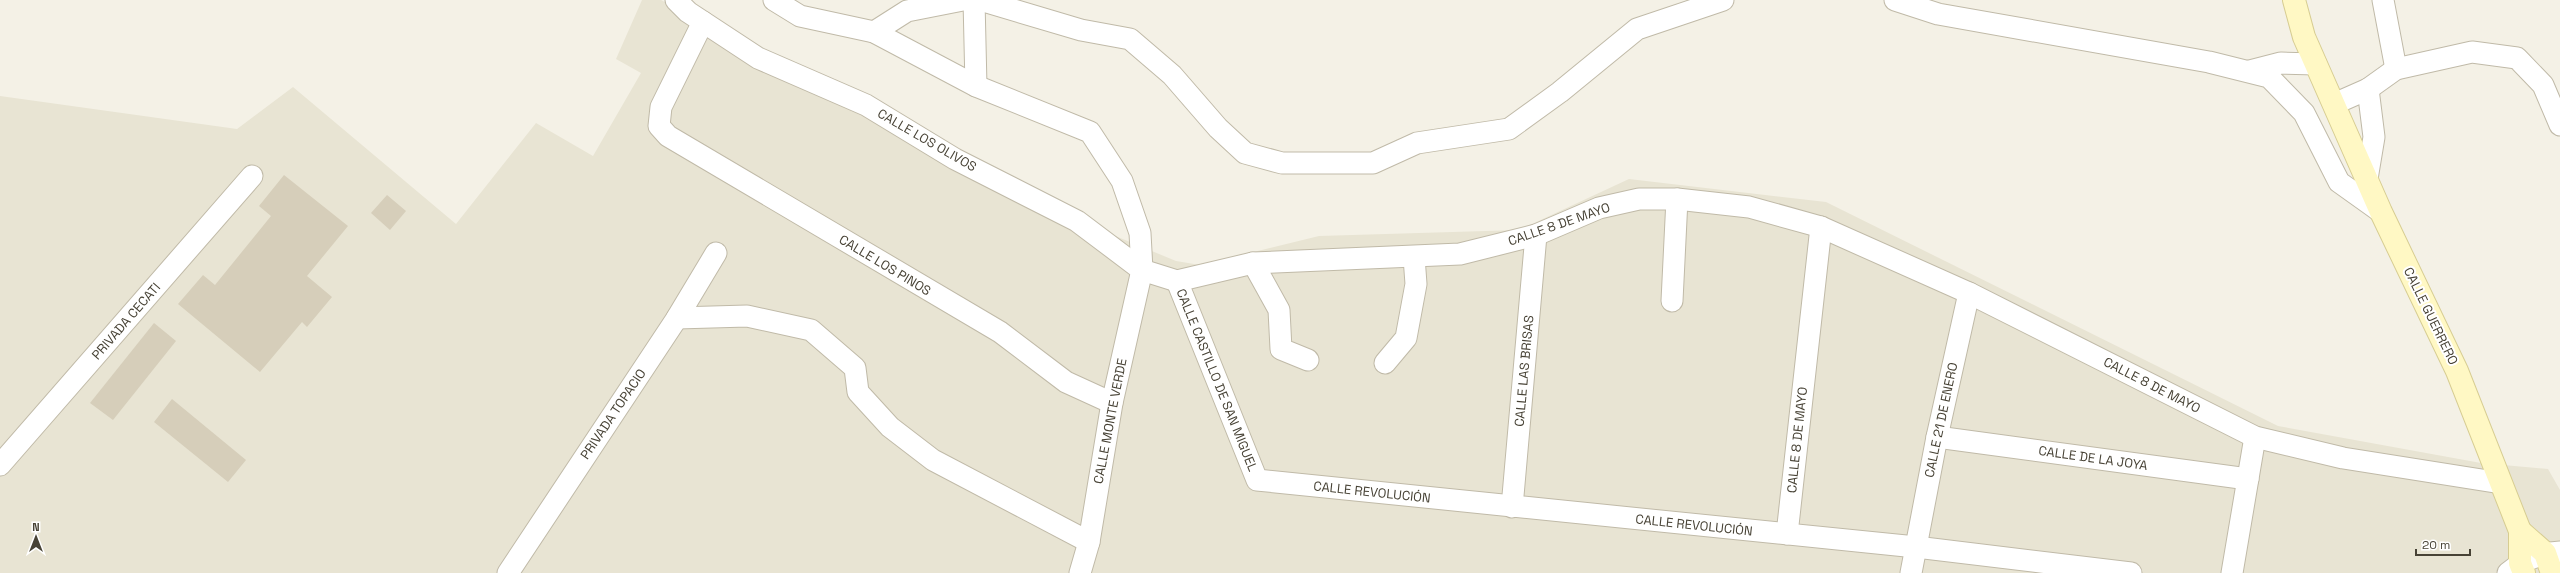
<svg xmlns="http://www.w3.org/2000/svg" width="2560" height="573" font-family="'Space Grotesk',sans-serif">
  <rect width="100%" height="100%" fill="#f4f1e6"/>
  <polygon fill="#e8e4d3" points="642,0 661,0 1050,209 1176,261 1200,265 1319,236 1519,230 1629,179 1826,202 2278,426 2481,463 2548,469 2560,490 2560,573 0,573 0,96 237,129 293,87 456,224 536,123 593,156 641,73 616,59"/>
  <g fill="#d6ceba">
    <polygon points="284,175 348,226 307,276 332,297 307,327 302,322 260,372 178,304 203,275 215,285 271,216 259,206"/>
    <polygon points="387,195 406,211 390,230 371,213"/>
    <polygon points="154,323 176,341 113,420 90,403"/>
    <polygon points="172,399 246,460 228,482 154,422"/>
  </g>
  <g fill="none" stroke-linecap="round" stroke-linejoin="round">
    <g stroke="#c0baa8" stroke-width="23">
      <g id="street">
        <polyline points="676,0 688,12 758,58 866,105 955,159 1077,221 1142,270 1177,281"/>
        <polyline points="774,0 800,16 874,32 976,86 1090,132 1122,181 1140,233 1142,270 1112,403 1089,542 1080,573"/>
        <polyline points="974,0 976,86"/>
        <polyline points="980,0 1081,30 1130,39 1172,75 1218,128 1245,153 1282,163 1373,163 1417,143 1509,129 1560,92 1637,29 1723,0"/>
        <polyline points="1895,0 1938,14 2209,62 2269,77 2304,113 2339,182 2381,212"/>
        <polyline points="2383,0 2396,69"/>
        <polyline points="703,22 661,107 659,126 668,136 1000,332 1066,382 1112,403"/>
        <polyline points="874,32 907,11 963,0"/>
        <polyline points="2250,71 2281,63 2316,64"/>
        <polyline points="2334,104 2368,89 2396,69 2472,52 2517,58 2543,85 2560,125"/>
        <polyline points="2367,179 2374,137 2368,89"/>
        <polyline points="1253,263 1279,310 1281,349 1308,360"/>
        <polyline points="1177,281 1253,263 1460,254 1536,235 1599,208 1639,199 1677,199 1749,207 1821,227 1969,293 2255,437 2343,458 2501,483"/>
        <polyline points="1177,281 1257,480 1916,547 2131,573"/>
        <polyline points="1672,301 1677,199"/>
        <polyline points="677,318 747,316 811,330 855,368 858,392 890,427 933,460 1089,542"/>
        <polyline points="1385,363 1406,338 1416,284 1414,257"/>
        <polyline points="1937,437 2248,479"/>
        <polyline points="0,465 252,176"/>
        <polyline points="1512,507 1536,235"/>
        <polyline points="1787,534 1821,227"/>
        <polyline points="508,573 677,318 716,253"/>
        <polyline points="1911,573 1937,437 1969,293"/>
        <polyline points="2232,573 2255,437"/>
        <path d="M2508,573C2523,560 2540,553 2560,552"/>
      </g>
    </g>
    <g stroke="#d7cd92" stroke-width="24">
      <g id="secondary">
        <polyline points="2294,0 2304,37 2381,212 2457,371 2520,531 2520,563 2524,573"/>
        <polyline points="2520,531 2545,553 2552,573"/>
      </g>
    </g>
    <use href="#street" stroke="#fff" stroke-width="21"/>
    <use href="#secondary" stroke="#fff8c4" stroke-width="22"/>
  </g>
  <g text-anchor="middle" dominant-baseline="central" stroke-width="4" stroke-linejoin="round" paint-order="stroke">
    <g font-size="13" fill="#474235" stroke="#fff">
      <text transform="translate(927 140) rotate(30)">CALLE LOS OLIVOS</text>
      <text transform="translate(1559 224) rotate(-19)">CALLE 8 DE MAYO</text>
      <text transform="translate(885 265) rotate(31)">CALLE LOS PINOS</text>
      <text transform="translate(2431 316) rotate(64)">CALLE GUERRERO</text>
      <text transform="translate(126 321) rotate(-49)">PRIVADA CECATI</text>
      <text transform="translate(1524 371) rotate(-85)">CALLE LAS BRISAS</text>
      <text transform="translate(1217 380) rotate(68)">CALLE CASTILLO DE SAN MIGUEL</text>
      <text transform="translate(2152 385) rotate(27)">CALLE 8 DE MAYO</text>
      <text transform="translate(613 414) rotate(-56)">PRIVADA TOPACIO</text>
      <text transform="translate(1941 420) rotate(-78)">CALLE 21 DE ENERO</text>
      <text transform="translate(1110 421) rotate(-79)">CALLE MONTE VERDE</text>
      <text transform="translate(1797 440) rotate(-84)">CALLE 8 DE MAYO</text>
      <text transform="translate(2093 458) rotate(8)">CALLE DE LA JOYA</text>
      <text transform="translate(1372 492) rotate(6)">CALLE REVOLUCIÓN</text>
      <text transform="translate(1694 525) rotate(6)">CALLE REVOLUCIÓN</text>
    </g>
  </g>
  <g transform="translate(36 537)" stroke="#ffffff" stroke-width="3" paint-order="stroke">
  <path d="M0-3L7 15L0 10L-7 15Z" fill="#474235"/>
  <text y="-6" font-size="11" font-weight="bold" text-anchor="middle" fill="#474235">N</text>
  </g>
  <path d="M2416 549v6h54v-6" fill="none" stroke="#474235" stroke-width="2"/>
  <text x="2422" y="549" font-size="12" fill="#474235" stroke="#ffffff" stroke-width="3" paint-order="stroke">20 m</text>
</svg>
